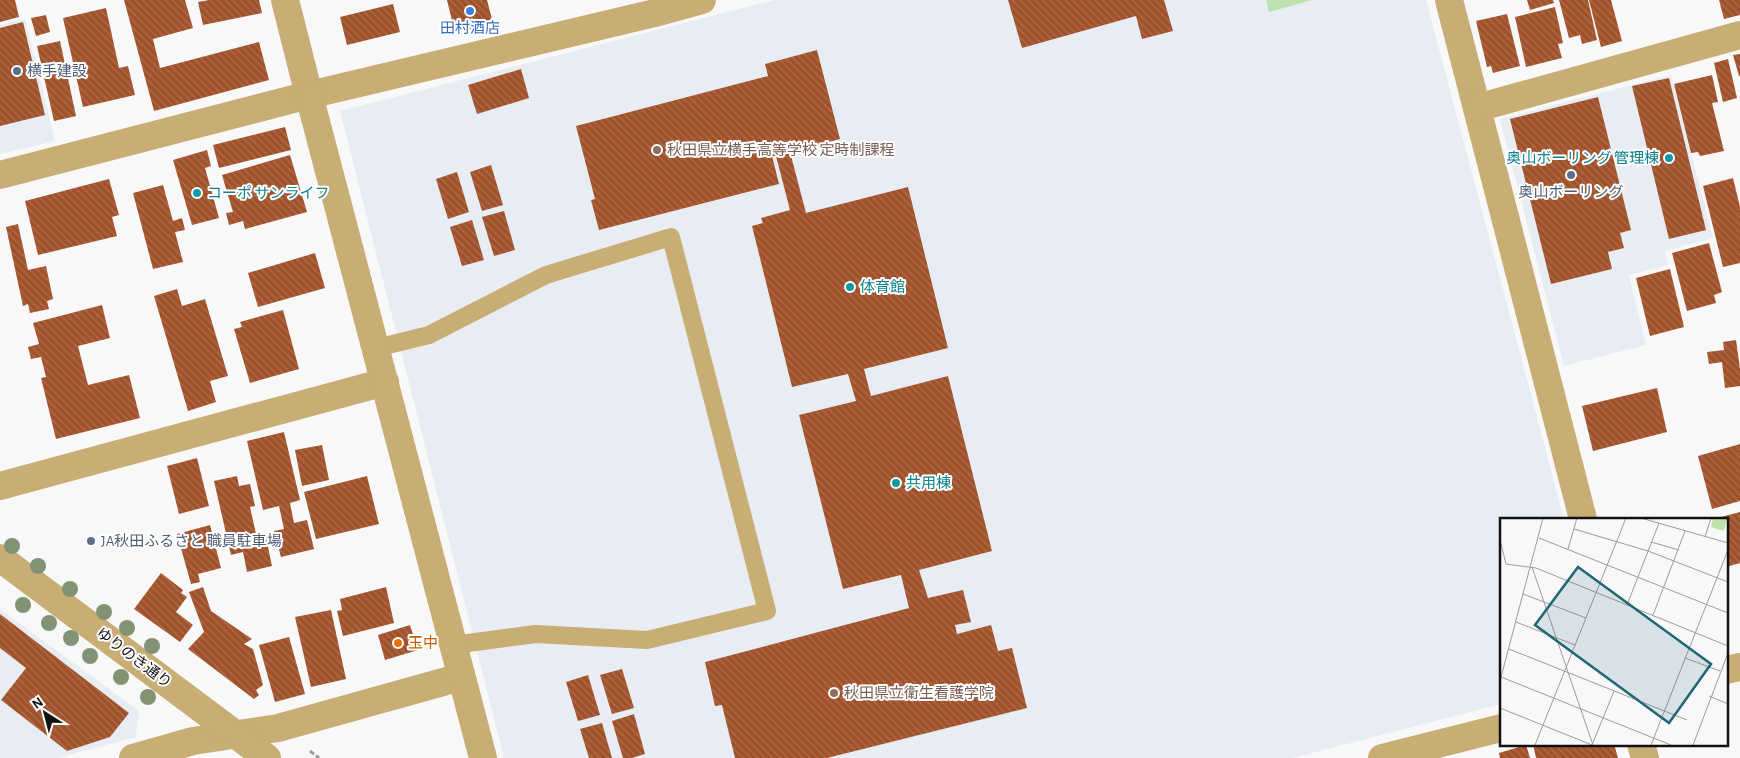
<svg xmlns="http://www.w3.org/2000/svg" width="1740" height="758" font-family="'Alegreya Sans','Noto Sans JP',sans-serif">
  <defs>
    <pattern id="building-back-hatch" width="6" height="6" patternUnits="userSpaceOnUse" patternTransform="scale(1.25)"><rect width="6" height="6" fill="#a25129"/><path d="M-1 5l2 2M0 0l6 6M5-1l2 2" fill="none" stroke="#a97054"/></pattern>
  </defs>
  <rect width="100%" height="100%" fill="#f8f8f9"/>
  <g fill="#e8edf3">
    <polygon points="774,0 1426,0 1564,519 1501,519 1501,704 1293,758 504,758 340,111"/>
    <polygon points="25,19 55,141 0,154 0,25"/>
    <polygon points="1671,75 1713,238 1665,251 1668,265 1629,275 1646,345 1564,366 1500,119"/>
    <polygon points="0,609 139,711 136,737 57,758 0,758"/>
  </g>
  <polygon fill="#bde2ac" points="1266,0 1312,0 1269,12"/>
  <g fill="url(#building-back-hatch)">
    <polygon points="0,0 15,0 19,17 0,22"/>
    <polygon points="124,0 185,0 193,28 153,39 160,68 259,42 269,80 154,111"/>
    <polygon points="209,0 259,0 262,13 203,25 198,2"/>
    <polygon points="447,0 487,0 493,23 455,33"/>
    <polygon points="1008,0 1164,0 1173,31 1142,39 1136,16 1022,48"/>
    <polygon points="1527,0 1553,0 1554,3 1530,10"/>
    <polygon points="1559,0 1588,0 1597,40 1582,44 1580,35 1569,38"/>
    <polygon points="1589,0 1611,0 1622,41 1601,47"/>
    <polygon points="1719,0 1740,0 1740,15 1724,19"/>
    <polygon points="393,4 400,32 347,45 340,17"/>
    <polygon points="1555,7 1563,43 1558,44 1562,58 1526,67 1515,17"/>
    <polygon points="106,8 119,68 128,66 135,95 83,107 63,18"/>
    <polygon points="1507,14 1520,66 1493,73 1491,66 1487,67 1476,21"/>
    <polygon points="46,15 50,32 36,36 31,18"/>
    <polygon points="23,22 45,115 0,126 0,28"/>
    <polygon points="60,41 76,116 54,121 37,46"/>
    <polygon points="817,50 840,139 790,152 806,213 908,187 948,348 864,369 871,396 948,376 992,551 919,570 928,598 963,590 971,622 955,625 957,634 991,625 998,651 1012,648 1027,708 827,758 735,758 722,705 715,706 705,662 909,608 901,575 843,589 799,415 856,401 848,374 792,387 752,226 763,223 761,218 790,210 776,156 772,156 779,184 599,230 591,200 595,199 576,126 768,76 765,64"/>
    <polygon points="1740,54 1740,76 1739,76 1733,55"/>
    <polygon points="1728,59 1737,98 1723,102 1714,63"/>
    <polygon points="521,69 529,98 477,114 468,85"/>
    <polygon points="1712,75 1718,102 1712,103 1724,151 1700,156 1698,152 1691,153 1674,84"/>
    <polygon points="1669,78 1706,230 1669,239 1632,86"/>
    <polygon points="1598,97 1631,230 1620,233 1624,248 1608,252 1612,269 1551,284 1510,119"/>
    <polygon points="285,127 291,150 219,168 213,145"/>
    <polygon points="207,150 211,166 205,168 219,218 192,225 173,160"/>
    <polygon points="290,155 307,212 245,229 243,221 229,225 226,213 233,212 222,175"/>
    <polygon points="491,165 503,205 482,211 470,172"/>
    <polygon points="457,172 469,212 448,219 436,179"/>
    <polygon points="1733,178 1740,207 1740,263 1723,267 1703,186"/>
    <polygon points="109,179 119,215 112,217 117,236 38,255 25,201"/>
    <polygon points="163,185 173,221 182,218 185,230 175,232 183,262 153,269 133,193"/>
    <polygon points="504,211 515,250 494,256 482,217"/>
    <polygon points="472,220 484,260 462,266 450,227"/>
    <polygon points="18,224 28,270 46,266 53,299 47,301 49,309 30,313 28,304 23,306 6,227"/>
    <polygon points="1709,243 1722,292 1714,295 1716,303 1687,311 1672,253"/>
    <polygon points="315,253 325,288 258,307 248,273"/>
    <polygon points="1670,269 1684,327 1650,336 1636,278"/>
    <polygon points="177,289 182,306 205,299 228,376 210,381 216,402 188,411 154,296"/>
    <polygon points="102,305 110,338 78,346 88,385 129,375 140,418 56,439 41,378 46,377 41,357 31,359 28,347 39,344 33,323"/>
    <polygon points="283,310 299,369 250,383 234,329 242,327 240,322"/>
    <polygon points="1736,340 1740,369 1740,386 1725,388 1722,362 1709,364 1707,352 1724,350 1723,342"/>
    <polygon points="1657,388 1667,432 1593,451 1582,406"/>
    <polygon points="284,432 300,500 290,503 294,523 307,520 314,549 281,557 274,531 284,529 279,506 263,510 247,441"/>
    <polygon points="1740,444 1740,501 1712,509 1698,456"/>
    <polygon points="322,445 329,480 302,486 295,450"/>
    <polygon points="197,458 209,506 179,514 167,466"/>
    <polygon points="237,476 239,486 250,484 255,506 250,507 256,534 265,533 272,566 247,572 243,552 231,555 214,481"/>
    <polygon points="367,476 379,524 316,539 304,492"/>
    <polygon points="1740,512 1740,563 1726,567 1726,519 1713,519"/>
    <polygon points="210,525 221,568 198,574 200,582 191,584 177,534"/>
    <polygon points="161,573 183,590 181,593 187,597 176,612 193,625 180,642 134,609"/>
    <polygon points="203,587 211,611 252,639 244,644 253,649 263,685 256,690 259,695 254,699 188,649 204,632 189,592"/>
    <polygon points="386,587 394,623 343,636 337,611 342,610 340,599"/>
    <polygon points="331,610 346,679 311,687 295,617"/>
    <polygon points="0,614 129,713 110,737 67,751 1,700 26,668 0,648"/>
    <polygon points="410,625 418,650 385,660 378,635"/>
    <polygon points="289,637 305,694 275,702 259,645"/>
    <polygon points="622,669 634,708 612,714 600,675"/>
    <polygon points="588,675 600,715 578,721 566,682"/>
    <polygon points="634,714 645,754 632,758 623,758 612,721"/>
    <polygon points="602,723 612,758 589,758 580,729"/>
    <polygon points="1533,744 1614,744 1618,758 1536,758"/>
    <polygon points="1526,745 1530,758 1500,758 1499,753"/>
  </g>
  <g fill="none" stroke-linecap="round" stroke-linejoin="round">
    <polyline stroke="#9d9d9d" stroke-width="3" stroke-dasharray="5 2.5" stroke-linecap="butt" points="310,751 319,758"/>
    <polyline stroke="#c8ad74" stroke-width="18" points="376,348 429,335 546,275 671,237 767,611 647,640 535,634 453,645"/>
    <g stroke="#c8ad74" stroke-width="28">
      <polyline points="285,0 309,95"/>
      <polyline points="1449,0 1583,519"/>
      <polyline points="1477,108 1740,35"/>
      <polyline points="0,175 309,95 655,13 702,0"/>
      <polyline points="0,486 385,382"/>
      <polyline points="1726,670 1740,667"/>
      <polyline points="1641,744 1645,758"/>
      <polyline points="133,758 193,741 278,728 461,677"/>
      <polyline points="1382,758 1501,728"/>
    </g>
    <g stroke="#c8ad74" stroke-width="28">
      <polyline points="309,95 483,758"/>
      <polyline points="0,558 267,758"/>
    </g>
  </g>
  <g fill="#819374">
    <circle cx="12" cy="546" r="8"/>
    <circle cx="38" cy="566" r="8"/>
    <circle cx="70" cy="589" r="8"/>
    <circle cx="23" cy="605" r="8"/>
    <circle cx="104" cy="612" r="8"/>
    <circle cx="49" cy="623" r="8"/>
    <circle cx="127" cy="628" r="8"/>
    <circle cx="71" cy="638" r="8"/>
    <circle cx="152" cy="646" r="8"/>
    <circle cx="90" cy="656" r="8"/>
    <circle cx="121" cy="677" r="8"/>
    <circle cx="148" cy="697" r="8"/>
  </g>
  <circle fill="#3f7fe0" stroke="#fff" stroke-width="2" cx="470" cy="11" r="5"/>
  <g fill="#5c6f8a" stroke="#fff" stroke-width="2">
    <circle cx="17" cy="71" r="5"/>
    <circle cx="1571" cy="175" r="5"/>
    <circle cx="91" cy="541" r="5"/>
  </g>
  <g fill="#8d6e63" stroke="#fff" stroke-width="2">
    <circle cx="657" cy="150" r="5"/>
    <circle cx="834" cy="693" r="5"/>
  </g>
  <g fill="#0f9aa8" stroke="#fff" stroke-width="2">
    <circle cx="1669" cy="158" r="5"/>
    <circle cx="197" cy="193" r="5"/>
    <circle cx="850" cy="287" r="5"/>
    <circle cx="896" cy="483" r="5"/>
  </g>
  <circle fill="#e8710a" stroke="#fff" stroke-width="2" cx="398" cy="643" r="5"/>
  <g text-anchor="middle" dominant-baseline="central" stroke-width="4" stroke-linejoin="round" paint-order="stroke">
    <g font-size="15" fill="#366cbe" stroke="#fff">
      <text x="470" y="28">田村酒店</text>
    </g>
    <g font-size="15" fill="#4e5e75" stroke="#fff" text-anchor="start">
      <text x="27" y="71">横手建設</text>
      <text x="1571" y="192" text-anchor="middle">奥山ボーリング</text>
      <text x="101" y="541">JA秋田ふるさと 職員駐車場</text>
    </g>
    <g font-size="15" fill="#785e54" stroke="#fff" text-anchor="start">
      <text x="667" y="150">秋田県立横手高等学校 定時制課程</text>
      <text x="844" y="693">秋田県立衛生看護学院</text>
    </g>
    <g font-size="15" fill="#0d838f" stroke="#fff" text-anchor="start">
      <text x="1659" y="158" text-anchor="end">奥山ボーリング 管理棟</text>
      <text x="207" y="193">コーポ サンライフ</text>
      <text x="860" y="287">体育館</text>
      <text x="906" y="483">共用棟</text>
    </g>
    <g font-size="15" fill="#c56008" stroke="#fff" text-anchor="start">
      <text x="408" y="643">玉中</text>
    </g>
    <g font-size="15" fill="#121212" stroke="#fff">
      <text transform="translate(134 658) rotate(37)">ゆりのき通り</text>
    </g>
  </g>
  <g transform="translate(1500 518)">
    <rect width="228" height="228" fill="#f8f8f9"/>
    <path d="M213,0H227L224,13L211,9Z" fill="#bde2ac"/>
    <path fill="none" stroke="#9c9c9d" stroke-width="1" d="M141,0L228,25M74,11L148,33L228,64M205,19L211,0M39,20L228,95M0,22L6,46L36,50L228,128M151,24L179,32M68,31L77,0M32,49L93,227M23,76L86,100M127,87L159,5M153,97L185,13M16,104L75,127M9,131L187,202M185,140L220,153M1,159L171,227M0,163L43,0M209,178L228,186M0,190L92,227M35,227L126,0M92,227L114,173M151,227L228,32M193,227L228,135"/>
    <path fill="#216577" fill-opacity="0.15" stroke="#216577" stroke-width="2.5" d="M78,49L211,146L169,205L35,107Z"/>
    <rect width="228" height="228" fill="none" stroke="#121212" stroke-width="2.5"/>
  </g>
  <g transform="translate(45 713) rotate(324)" stroke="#ffffff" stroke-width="4" paint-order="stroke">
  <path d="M0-4L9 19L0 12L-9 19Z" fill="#121212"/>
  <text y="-8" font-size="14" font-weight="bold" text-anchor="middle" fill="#121212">N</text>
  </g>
</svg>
